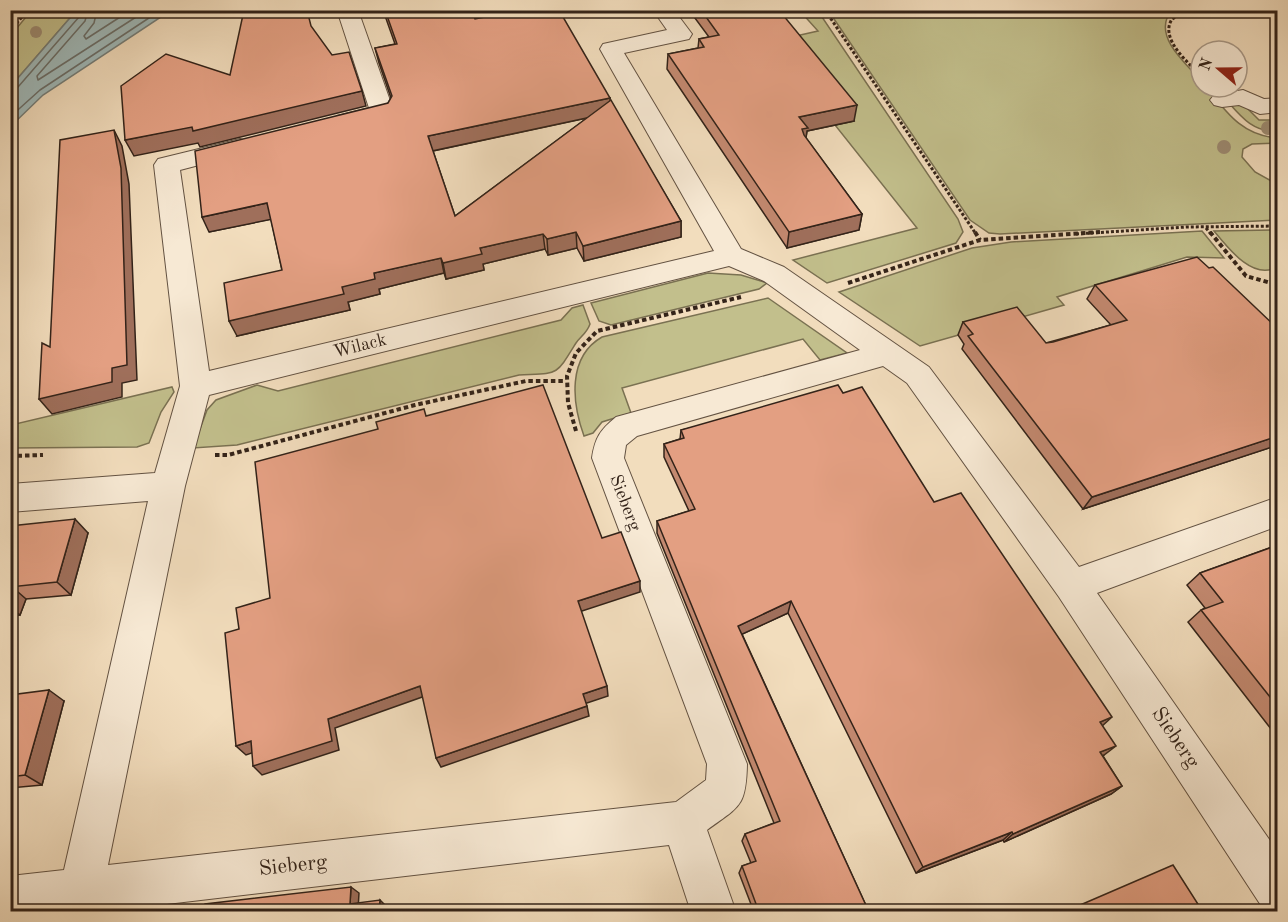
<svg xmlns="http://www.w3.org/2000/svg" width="1288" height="922" font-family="'Old Standard TT',serif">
  <rect width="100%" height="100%" fill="#f2ddbd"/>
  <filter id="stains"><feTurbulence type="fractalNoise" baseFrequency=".00333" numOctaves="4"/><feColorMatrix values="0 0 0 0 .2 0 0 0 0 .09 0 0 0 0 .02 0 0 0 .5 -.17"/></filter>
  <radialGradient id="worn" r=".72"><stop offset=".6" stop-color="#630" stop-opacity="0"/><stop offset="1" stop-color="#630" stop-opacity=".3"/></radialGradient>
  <g fill="#c2bf8c" stroke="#7a7152" stroke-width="1.5">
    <path d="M847,10L878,13L877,11H1179L1167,18C1158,41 1187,64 1201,81V87H1206C1227,113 1242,135 1277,138V143L1252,144L1243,149L1242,157L1255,172L1277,184V220L1000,234L989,233L970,220L830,13Z"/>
    <polygon points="31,11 76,11 11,86 11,35"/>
    <polygon points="800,11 818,11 958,219 963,232 956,243 827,283 793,260 917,228 835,125 854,120 787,38 818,31"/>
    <path d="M1240,101L1259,120H1277V132C1253,131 1243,119 1228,102Z"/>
    <path d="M1277,230V267C1253,281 1228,248 1214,231Z"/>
    <polygon points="1202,231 1224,258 1187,257 1057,297 1064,305 920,346 839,292 972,248 1011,242"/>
    <polygon points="708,273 741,275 767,283 759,289 611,325 599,321 591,303"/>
    <path d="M768,298L847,353L820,360L803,339L622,388L631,413L602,422L593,433L584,436C572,403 567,357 602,337Z"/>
    <path d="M583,305L590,324C587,333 581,336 576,343C555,377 559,373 519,375L237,445L193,448L207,410L216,400L257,385L278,391L561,320L572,308Z"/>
    <polygon points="172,387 174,392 161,412 149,443 137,447 11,448 11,425"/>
  </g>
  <polygon fill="#9fbabb" stroke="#747e7a" stroke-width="1.5" points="76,11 170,11 43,95 11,126 11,86"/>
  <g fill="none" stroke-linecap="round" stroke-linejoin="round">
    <g stroke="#696e6a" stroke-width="1.5">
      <polyline points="88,10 85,21 37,76 38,80 147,10"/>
      <polyline points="97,10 94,23 84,36 86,39 131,10"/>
      <polyline points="10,89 18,87 79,17 80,10"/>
      <polyline points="10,117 40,90 161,10"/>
    </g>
    <g stroke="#635242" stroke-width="2">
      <g id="minor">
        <polygon points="337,10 358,10 394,112 390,117 346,128 337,126 334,121 337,116 369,108"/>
        <path d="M653,10H674L692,34L689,39L624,53L741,249L784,267L929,367L1079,567L1278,497V526L1097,593L1278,852V912L1262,907L1059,597L907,383L883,366L637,436L626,445L624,458L747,764C746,807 740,806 707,830L736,912H691L669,845L99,912H10V876L64,870L148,501L10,512V484L155,473L180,386L154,165L158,159L240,139L249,142L252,147L249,152L180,170L209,371L714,251L600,49L603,44L667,30ZM729,266L764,281L860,350L616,417C600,430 595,438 592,458L707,764L706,780L676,802L108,865L185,486L209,395Z"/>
        <polygon points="1243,90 1264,99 1278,98 1278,112 1260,114 1239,105 1222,107 1214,105 1210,100 1214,95"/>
      </g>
    </g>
    <g stroke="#332319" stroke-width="3" stroke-dasharray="3 2" stroke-linecap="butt">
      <polyline points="825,10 976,234"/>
      <path d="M1188,10L1172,19C1159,39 1189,63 1201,76"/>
      <polyline points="10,31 28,10"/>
      <polyline points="1206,228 1211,234"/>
      <polyline points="1076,234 1186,227 1278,226"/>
    </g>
    <g stroke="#332319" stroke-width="4" stroke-dasharray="4.5 3" stroke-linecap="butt">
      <polyline points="975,232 980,240"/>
      <polyline points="1210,232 1246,276 1278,285"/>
      <polyline points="848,283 980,240 1100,232"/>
      <polyline points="576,431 568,403 567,376 576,353 597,331 741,297"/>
      <polyline points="215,455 228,455 415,405 526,381 564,381"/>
      <polyline points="10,456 43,455"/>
    </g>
    <use href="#minor" fill="#f7e9d4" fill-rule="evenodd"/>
  </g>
  <g fill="#9d8c73">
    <circle cx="36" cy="32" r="6"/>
    <circle cx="1268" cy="128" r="7"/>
    <circle cx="1224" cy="147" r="7"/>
  </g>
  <g fill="#c38970" stroke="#332319" stroke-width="1.5" fill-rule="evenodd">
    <path d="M383,10H471L475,19L610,98V101L681,221V237L584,261L577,248L548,255L545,249L483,264L484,270L446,279L444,273L379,289L380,294L348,302L350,310L237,336L282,270L271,219L209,232L388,103L391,98L379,63L375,48L395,44ZM587,118L455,216L433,151Z"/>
    <polygon points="689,10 770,10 854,121 807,131 806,138 862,214 859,230 787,248 667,69 668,54 698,48 699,39 709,37"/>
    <polygon points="1095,285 1278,329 1278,445 1083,509 962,349 964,344 958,335 963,322 1046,343 1111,325 1087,299"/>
    <polygon points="843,393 934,502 1102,725 1104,755 1103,756 1122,786 1111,794 1004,842 1003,840 916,873 788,613 742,634 869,912 754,912 739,873 742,866 751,863 742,841 745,834 774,823 657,533 657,521 689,511 664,457 664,444 680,439 681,430"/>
    <polygon points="10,526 88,533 71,595 26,599 20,615 10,616"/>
    <polygon points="1278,545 1278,738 1188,622 1201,610 1205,608 1187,585 1200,573"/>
    <polygon points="10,695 64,701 42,785 10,788"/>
  </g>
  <g fill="#9f6f5b" stroke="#332319" stroke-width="1.5">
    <polygon points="362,91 366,106 200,147 198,143 134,156 125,140"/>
    <polygon points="610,98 610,113 432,151 428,136"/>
    <polygon points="857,105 854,121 807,131 805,144 799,117"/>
    <polygon points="114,130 122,146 129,184 137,380 122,383 122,397 52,414 39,399 112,368"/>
    <polygon points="267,203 273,219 209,232 202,217"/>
    <polygon points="862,214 859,230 787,248 789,232"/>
    <polygon points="681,221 681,237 584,261 583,246"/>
    <polygon points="576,232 577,248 548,255 547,239"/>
    <polygon points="543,234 545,249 483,264 484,270 446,279 443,263 480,248"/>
    <polygon points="441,258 444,273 379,289 380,294 348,302 350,310 237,336 229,321 342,287 374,273"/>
    <polygon points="1278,436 1278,445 1083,509 1092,497"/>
    <polygon points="75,519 88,533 71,595 57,582"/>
    <polygon points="640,581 640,592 579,612 578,601"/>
    <polygon points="11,586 26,599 20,615 10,607"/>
    <polygon points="791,601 788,613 736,637 738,626"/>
    <polygon points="420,686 425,696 335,728 339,750 262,775 253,766 328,719"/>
    <polygon points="607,686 608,696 584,704 583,694"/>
    <polygon points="49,690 64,701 42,785 25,775"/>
    <polygon points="587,706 589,716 441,767 436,758"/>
    <polygon points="1112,717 1101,727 1100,722"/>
    <polygon points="251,741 260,750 246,755 236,746"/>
    <polygon points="1116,746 1104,755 1089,761 1100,752"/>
    <polygon points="1122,786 1111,794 1004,842 1013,834"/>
    <polygon points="1012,832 1003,840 916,873 923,867"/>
    <polygon points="351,887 359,893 358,910 350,904"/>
    <polygon points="380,900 387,907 387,912 379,912"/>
  </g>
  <g fill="#e39f82" stroke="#332319" stroke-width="1.5">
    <polygon points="244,10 307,10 311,26 332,55 349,52 362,91 193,131 192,127 125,140 121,86 166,54 230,75"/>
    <polygon points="385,10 471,10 475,19 521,10 559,10 610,98 428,136 455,216 611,100 681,221 583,246 576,232 547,239 543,234 480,248 482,254 443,263 441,258 374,273 375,279 342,287 344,294 229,321 224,283 282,270 267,203 202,217 195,151 388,103 392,96 375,48 397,44"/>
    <polygon points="701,10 770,10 775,16 783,15 857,105 799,117 808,128 802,129 804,135 862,214 789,232 668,54 704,47 699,39 719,35"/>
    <polygon points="114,130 121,168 127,365 112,368 112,382 39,399 42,343 50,347 60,140"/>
    <polygon points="1197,257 1209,268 1213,267 1278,329 1278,436 1092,497 968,336 973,334 963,322 1017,307 1046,343 1053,342 1127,320 1095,285"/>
    <polygon points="543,385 602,538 621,532 640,581 578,601 607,686 583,694 587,706 436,758 420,686 328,719 332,741 253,766 251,741 236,746 225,633 239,629 236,608 270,598 255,462 378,429 376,422 424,409 426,416"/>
    <polygon points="838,385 843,393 862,387 934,502 961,493 1112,717 1100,722 1116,746 1100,752 1122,786 1013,834 1012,832 923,867 791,601 738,626 869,912 759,912 742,866 756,861 745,834 780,821 657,521 695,509 664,444 684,438 681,430"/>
    <polygon points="75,519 57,582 10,587 10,526"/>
    <polygon points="1278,545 1278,707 1201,610 1223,602 1200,573"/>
    <polygon points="49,690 25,775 10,777 10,695"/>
    <polygon points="1173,865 1203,912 1064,912"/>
    <polygon points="351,887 350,904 380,900 379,912 204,912 205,904"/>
  </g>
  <g text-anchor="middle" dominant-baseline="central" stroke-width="4.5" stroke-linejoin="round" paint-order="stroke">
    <g font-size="18" fill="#332319" stroke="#f7e9d4">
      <text transform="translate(360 346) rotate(-14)">Wilack</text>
      <text transform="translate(625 503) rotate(69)">Sieberg</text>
    </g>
    <g font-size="21" fill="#332319" stroke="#f7e9d4">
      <text transform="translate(1175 738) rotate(56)">Sieberg</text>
      <text transform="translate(293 866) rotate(-6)">Sieberg</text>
    </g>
  </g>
  <rect width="1288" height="922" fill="none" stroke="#f2ddbd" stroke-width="36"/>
  <rect x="12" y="12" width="1264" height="898" fill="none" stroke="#332319" stroke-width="3"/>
  <rect x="18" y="18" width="1252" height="886" fill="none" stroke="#332319" stroke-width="1.5"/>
  <g transform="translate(1219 69) rotate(290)"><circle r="28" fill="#f7e9d4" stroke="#a99a89" stroke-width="1.5"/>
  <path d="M0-4.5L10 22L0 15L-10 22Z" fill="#8f2418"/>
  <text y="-9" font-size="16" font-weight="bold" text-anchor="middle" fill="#332319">N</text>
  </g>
  <rect width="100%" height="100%" filter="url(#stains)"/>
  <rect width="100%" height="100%" fill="url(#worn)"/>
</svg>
